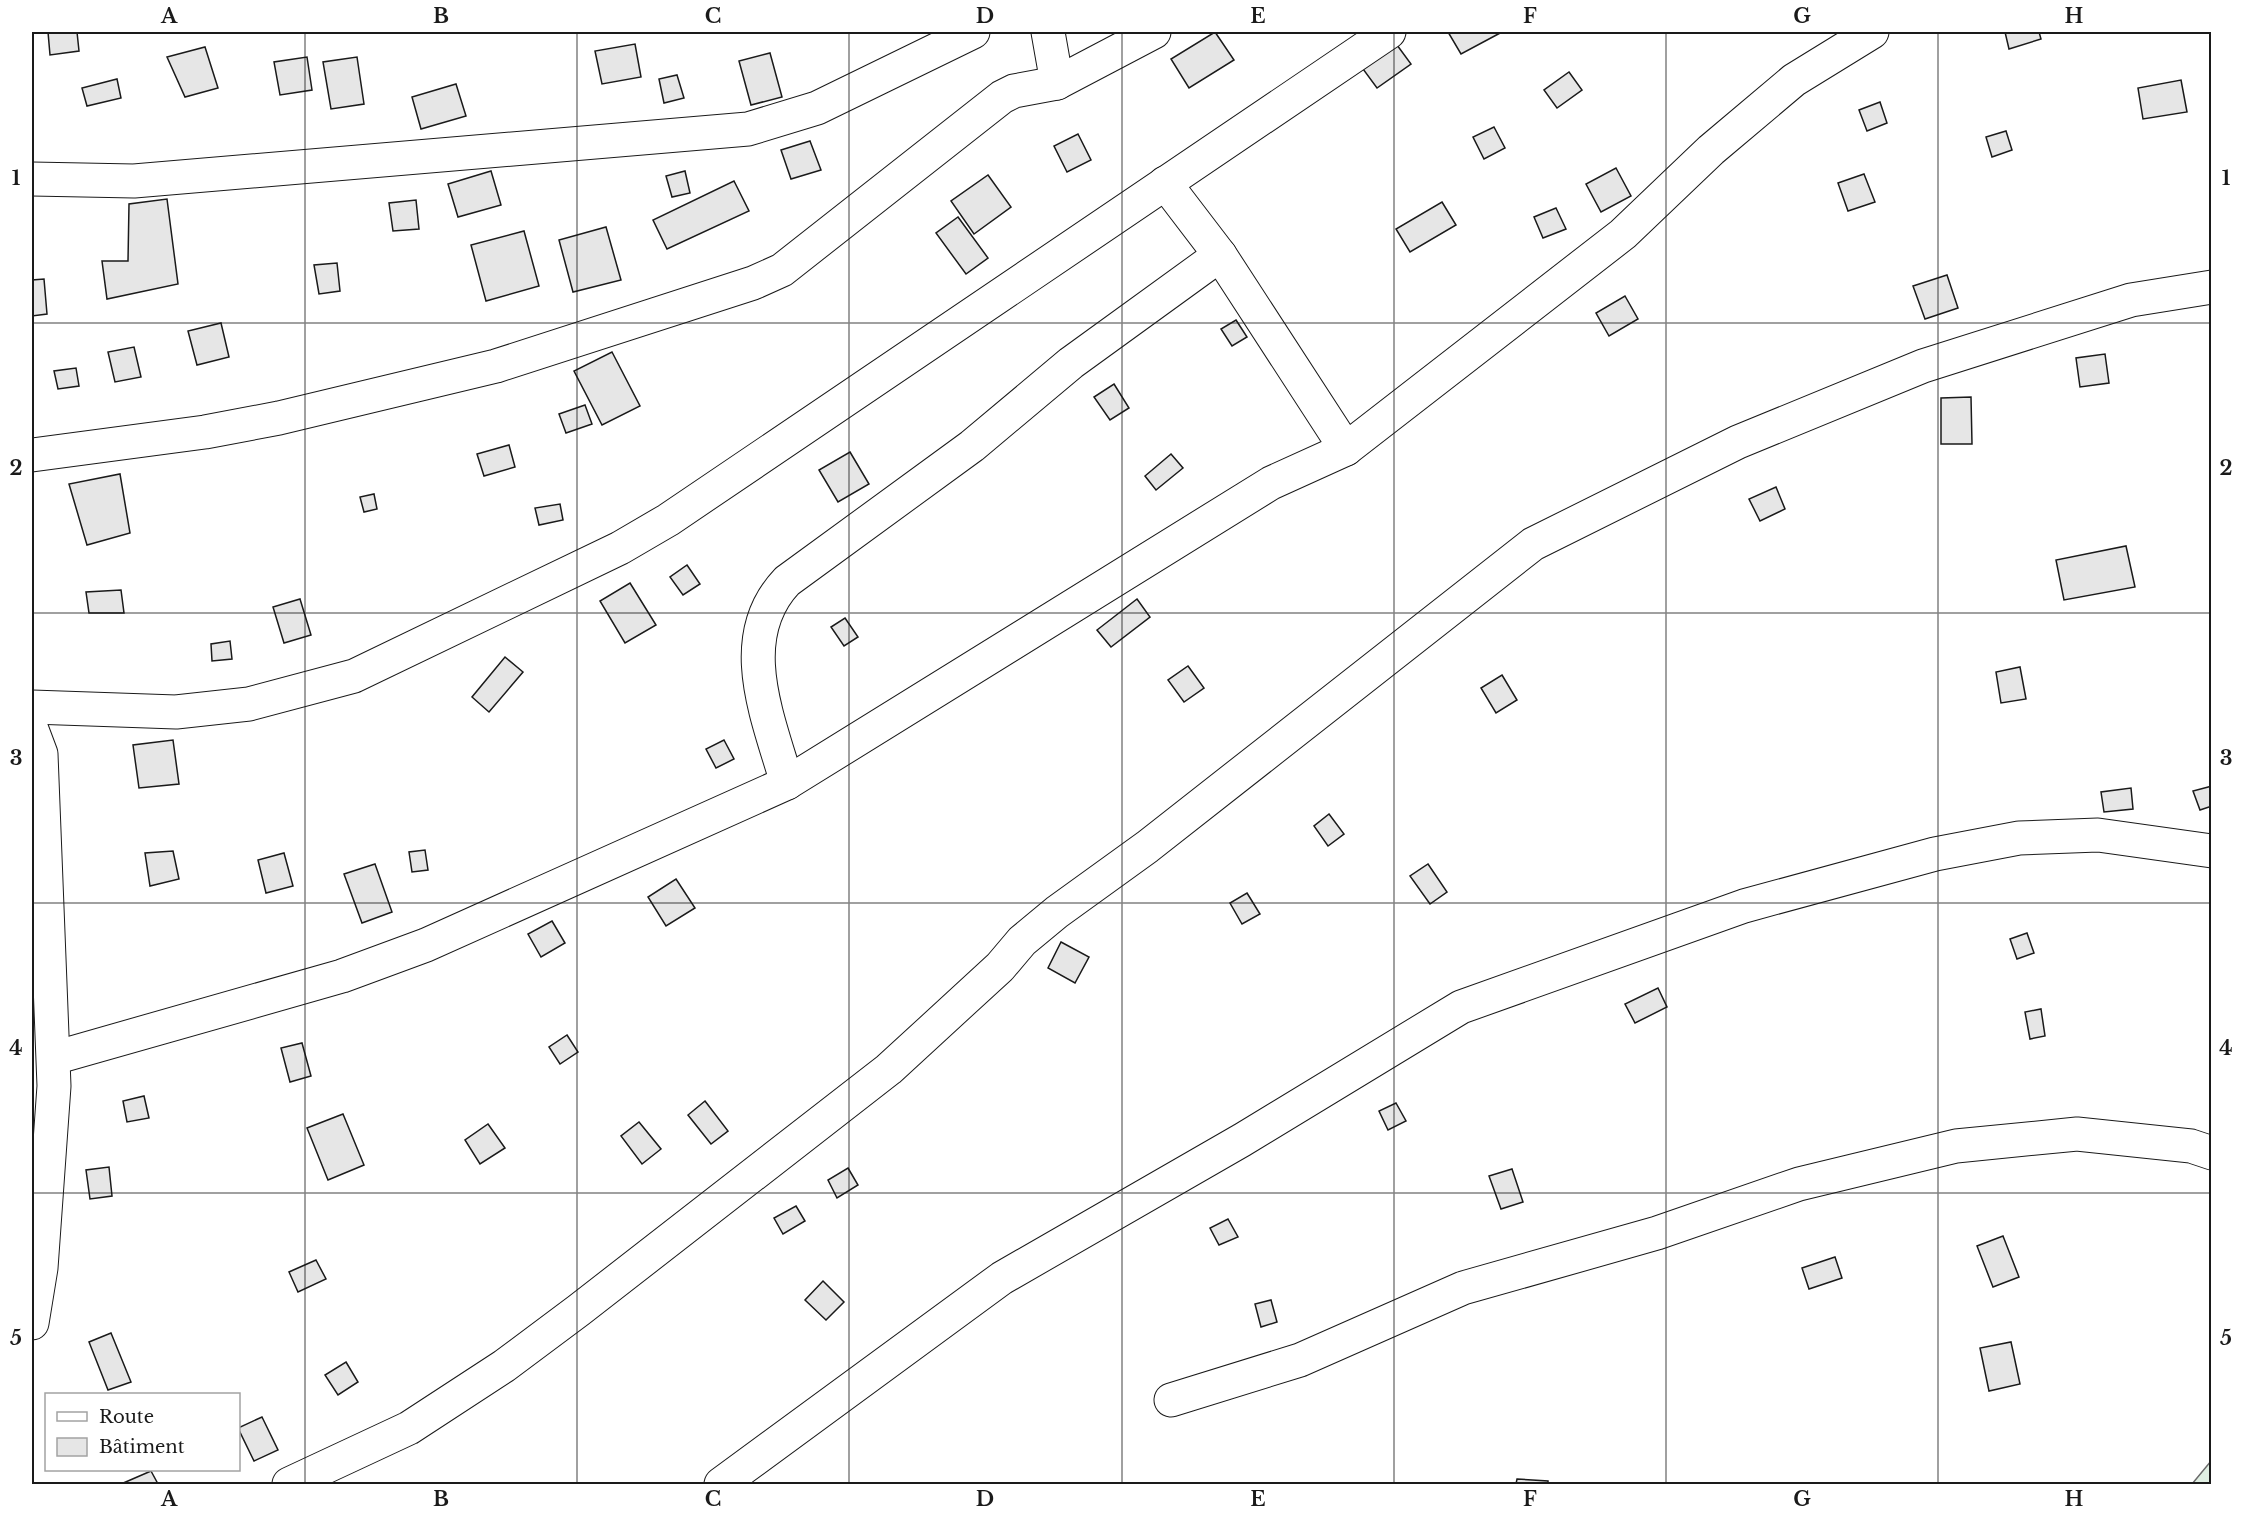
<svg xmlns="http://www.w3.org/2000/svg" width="2243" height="1516" font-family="'Libre Baskerville',serif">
  <rect width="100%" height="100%" fill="#fff"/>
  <polygon fill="#e0efe3" stroke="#6a6a6a" stroke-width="1.5" points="2211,1461 2211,1484 2192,1484"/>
  <g fill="#e6e6e6" stroke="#1a1a1a" stroke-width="1.5">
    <polygon points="48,32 77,32 79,51 50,55"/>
    <polygon points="1215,32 1234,60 1189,88 1171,59"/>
    <polygon points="1448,32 1502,32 1461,54"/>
    <polygon points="2005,32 2039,32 2041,39 2009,49"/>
    <polygon points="635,44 641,77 602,84 595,51"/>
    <polygon points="1397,45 1411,64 1377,88 1363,69"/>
    <polygon points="205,47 218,88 185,97 167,57"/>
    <polygon points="770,53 782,97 751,105 739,61"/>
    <polygon points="307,57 312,90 280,95 274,62"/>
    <polygon points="357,57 364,104 331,109 323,62"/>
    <polygon points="1569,72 1582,90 1557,108 1544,90"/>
    <polygon points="677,75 684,98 664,103 659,79"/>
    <polygon points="117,79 121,98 87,106 82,88"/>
    <polygon points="2181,80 2187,112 2143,119 2138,88"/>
    <polygon points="456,84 466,116 421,129 412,97"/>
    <polygon points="1880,102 1887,123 1867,131 1859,110"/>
    <polygon points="1494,127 1505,148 1484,159 1473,137"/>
    <polygon points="2006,131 2012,150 1992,157 1986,137"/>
    <polygon points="1078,134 1091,160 1067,172 1054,146"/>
    <polygon points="810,141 821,170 791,179 781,150"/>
    <polygon points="1616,168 1631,196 1601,212 1586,184"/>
    <polygon points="491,171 501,205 458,217 448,184"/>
    <polygon points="685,171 690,193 672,197 666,176"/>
    <polygon points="1864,174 1875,202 1848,211 1838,183"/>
    <polygon points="988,175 1011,207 974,234 951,201"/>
    <polygon points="734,181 749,211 667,249 653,220"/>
    <polygon points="167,199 178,284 107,299 102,261 128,261 129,204"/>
    <polygon points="416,200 419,229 393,231 389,203"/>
    <polygon points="1442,202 1456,225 1410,252 1396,229"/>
    <polygon points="1556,208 1566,229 1543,238 1534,217"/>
    <polygon points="958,217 988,258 966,274 936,233"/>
    <polygon points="606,227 621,280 573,292 559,240"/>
    <polygon points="524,231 539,286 486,301 471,245"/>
    <polygon points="337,263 340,291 319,294 314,265"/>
    <polygon points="1947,275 1958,308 1925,319 1913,286"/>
    <polygon points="44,279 47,314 32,316 32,280"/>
    <polygon points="1625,296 1638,319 1609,336 1596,313"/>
    <polygon points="1236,320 1247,337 1232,346 1221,329"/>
    <polygon points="221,323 229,357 197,365 188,331"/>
    <polygon points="134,347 141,377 115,382 108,352"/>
    <polygon points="612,352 640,406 602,425 574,371"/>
    <polygon points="2105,354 2109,383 2080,387 2076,358"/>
    <polygon points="76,368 79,386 58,389 54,371"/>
    <polygon points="1114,384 1129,408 1110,420 1094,397"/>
    <polygon points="1971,397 1972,444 1941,444 1941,398"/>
    <polygon points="585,405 592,424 566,433 559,414"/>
    <polygon points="509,445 515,467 484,476 477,454"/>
    <polygon points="850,452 869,484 838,502 819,470"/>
    <polygon points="1171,454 1183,468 1156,490 1145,476"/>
    <polygon points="120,474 130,533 87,545 69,484"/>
    <polygon points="1776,487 1785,509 1760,521 1749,499"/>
    <polygon points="374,494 377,509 364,512 360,497"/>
    <polygon points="560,504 563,520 539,525 535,508"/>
    <polygon points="2126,546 2135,587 2064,600 2056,560"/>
    <polygon points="687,565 700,584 683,595 670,577"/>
    <polygon points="630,583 656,625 625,643 600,601"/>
    <polygon points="121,590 124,613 89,613 86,592"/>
    <polygon points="300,599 311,635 284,643 273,607"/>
    <polygon points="1137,599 1150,617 1111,647 1097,630"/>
    <polygon points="845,618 858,637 844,646 831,627"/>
    <polygon points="230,641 232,659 212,661 211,644"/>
    <polygon points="505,657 523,672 489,712 472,697"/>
    <polygon points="1188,666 1204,688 1184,702 1168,680"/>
    <polygon points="2020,667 2026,699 2001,703 1996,672"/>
    <polygon points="1502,675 1517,700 1496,713 1481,688"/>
    <polygon points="173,740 179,784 139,788 133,745"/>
    <polygon points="724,740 734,759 716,768 706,749"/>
    <polygon points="2212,786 2212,806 2200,810 2193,791"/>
    <polygon points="2131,788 2133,809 2104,812 2101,792"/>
    <polygon points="1329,814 1344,834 1328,846 1314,826"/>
    <polygon points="425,850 428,870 412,872 409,852"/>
    <polygon points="173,851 179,879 150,886 145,853"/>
    <polygon points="284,853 293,886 266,893 258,860"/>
    <polygon points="375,864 392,912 362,923 344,874"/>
    <polygon points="1428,864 1447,892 1430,904 1410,876"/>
    <polygon points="676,879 695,908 666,926 648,897"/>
    <polygon points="1247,893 1260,914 1242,924 1230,903"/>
    <polygon points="552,921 565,943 541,957 528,934"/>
    <polygon points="2027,933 2034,953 2017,959 2010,939"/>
    <polygon points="1061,942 1089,957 1075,983 1048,968"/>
    <polygon points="1658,988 1667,1007 1635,1023 1625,1004"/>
    <polygon points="2041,1009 2045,1036 2030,1039 2025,1012"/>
    <polygon points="567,1035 578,1052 560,1064 549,1047"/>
    <polygon points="302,1043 311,1076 290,1082 281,1048"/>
    <polygon points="144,1096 149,1118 127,1122 123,1101"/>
    <polygon points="705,1101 728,1131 711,1144 688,1115"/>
    <polygon points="1396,1103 1406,1121 1388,1130 1379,1111"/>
    <polygon points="343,1114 364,1165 328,1180 307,1128"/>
    <polygon points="639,1122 661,1149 642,1164 621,1136"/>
    <polygon points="488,1124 505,1148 480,1164 465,1140"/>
    <polygon points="109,1167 112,1196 90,1199 86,1170"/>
    <polygon points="848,1168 858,1185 837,1198 828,1180"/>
    <polygon points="1512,1169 1523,1202 1501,1209 1489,1176"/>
    <polygon points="796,1206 805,1221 783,1234 774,1218"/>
    <polygon points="1228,1219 1238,1237 1219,1245 1210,1228"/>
    <polygon points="2003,1236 2019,1277 1993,1287 1977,1246"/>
    <polygon points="1835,1257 1842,1278 1809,1289 1802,1268"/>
    <polygon points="316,1260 326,1279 298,1292 289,1272"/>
    <polygon points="823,1281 844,1302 826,1320 805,1300"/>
    <polygon points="1271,1300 1277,1322 1261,1327 1255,1304"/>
    <polygon points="111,1333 131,1382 108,1390 89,1342"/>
    <polygon points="2011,1342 2020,1384 1989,1391 1980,1348"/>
    <polygon points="346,1362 358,1382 338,1395 325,1375"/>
    <polygon points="262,1417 278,1450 254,1461 238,1428"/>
    <polygon points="151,1471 158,1484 121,1484"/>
    <polygon points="1517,1479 1548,1481 1548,1484 1516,1484"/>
  </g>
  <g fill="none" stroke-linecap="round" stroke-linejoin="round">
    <g stroke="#1a1a1a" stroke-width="35">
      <g id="street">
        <polyline points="1048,32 1057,83"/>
        <polyline points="32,179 134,181 748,129 817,108 973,32"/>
        <polyline points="1165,183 1220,255 1346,449"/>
        <polyline points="32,455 205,432 279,418 496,366 753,283 782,270 1002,97 1014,91 1057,83 1154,32"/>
        <polyline points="32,707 176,712 249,704 354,676 620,548 668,520 1389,32"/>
        <polyline points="32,730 41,754 54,1086 41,1268 32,1323"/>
        <path d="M787,783C768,717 733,638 787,581L972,446L1071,363L1220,255"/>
        <polyline points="54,1058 342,976 426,945 787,783 1271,483 1346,449 1623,234 1711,150 1794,80 1872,32"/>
        <polyline points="1171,1400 1300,1360 1463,1288 1657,1233 1799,1184 1956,1146 2077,1134 2191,1146 2212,1153"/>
        <polyline points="289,1484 409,1428 504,1366 579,1310 889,1069 1000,967 1022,941 1057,912 1147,847 1533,544 1738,442 1923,366 2131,300 2212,287"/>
        <polyline points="721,1484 1002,1278 1242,1140 1461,1007 1744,906 1935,854 2019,838 2098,835 2212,851"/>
      </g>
    </g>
    <use href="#street" stroke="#fff" stroke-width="33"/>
  </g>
  <path fill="none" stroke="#1a1a1a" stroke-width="1.5" stroke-opacity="0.55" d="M305,32V1484M577,32V1484M849,32V1484M1122,32V1484M1394,32V1484M1666,32V1484M1938,32V1484M32,323H2212M32,613H2212M32,903H2212M32,1193H2212"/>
  <rect width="2243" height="1516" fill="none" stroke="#ffffff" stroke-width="66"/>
  <rect x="45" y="1393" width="195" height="78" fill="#ffffff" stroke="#a3a3a3" stroke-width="1.5"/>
  <rect x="57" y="1412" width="30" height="9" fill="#ffffff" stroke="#a3a3a3" stroke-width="1.5"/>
  <text x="99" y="1423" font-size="18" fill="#1a1a1a">Route</text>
  <rect x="57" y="1438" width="30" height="18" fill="#e6e6e6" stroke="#a3a3a3" stroke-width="1.5"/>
  <text x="99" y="1453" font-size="18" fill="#1a1a1a">Bâtiment</text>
  <rect x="33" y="33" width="2177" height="1450" fill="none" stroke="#1a1a1a" stroke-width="2"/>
  <g font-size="20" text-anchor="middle" font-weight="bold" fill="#1a1a1a">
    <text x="169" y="23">A</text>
    <text x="441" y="23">B</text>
    <text x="713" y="23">C</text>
    <text x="985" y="23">D</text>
    <text x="1258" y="23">E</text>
    <text x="1530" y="23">F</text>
    <text x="1802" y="23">G</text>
    <text x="2074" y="23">H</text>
    <text x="16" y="185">1</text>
    <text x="2226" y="185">1</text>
    <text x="16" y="475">2</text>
    <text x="2226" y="475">2</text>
    <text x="16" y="765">3</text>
    <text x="2226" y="765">3</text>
    <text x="16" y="1055">4</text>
    <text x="2226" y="1055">4</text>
    <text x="16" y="1345">5</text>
    <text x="2226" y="1345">5</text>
    <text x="169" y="1506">A</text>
    <text x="441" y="1506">B</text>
    <text x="713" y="1506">C</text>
    <text x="985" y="1506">D</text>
    <text x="1258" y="1506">E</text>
    <text x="1530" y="1506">F</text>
    <text x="1802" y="1506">G</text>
    <text x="2074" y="1506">H</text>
  </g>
</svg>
